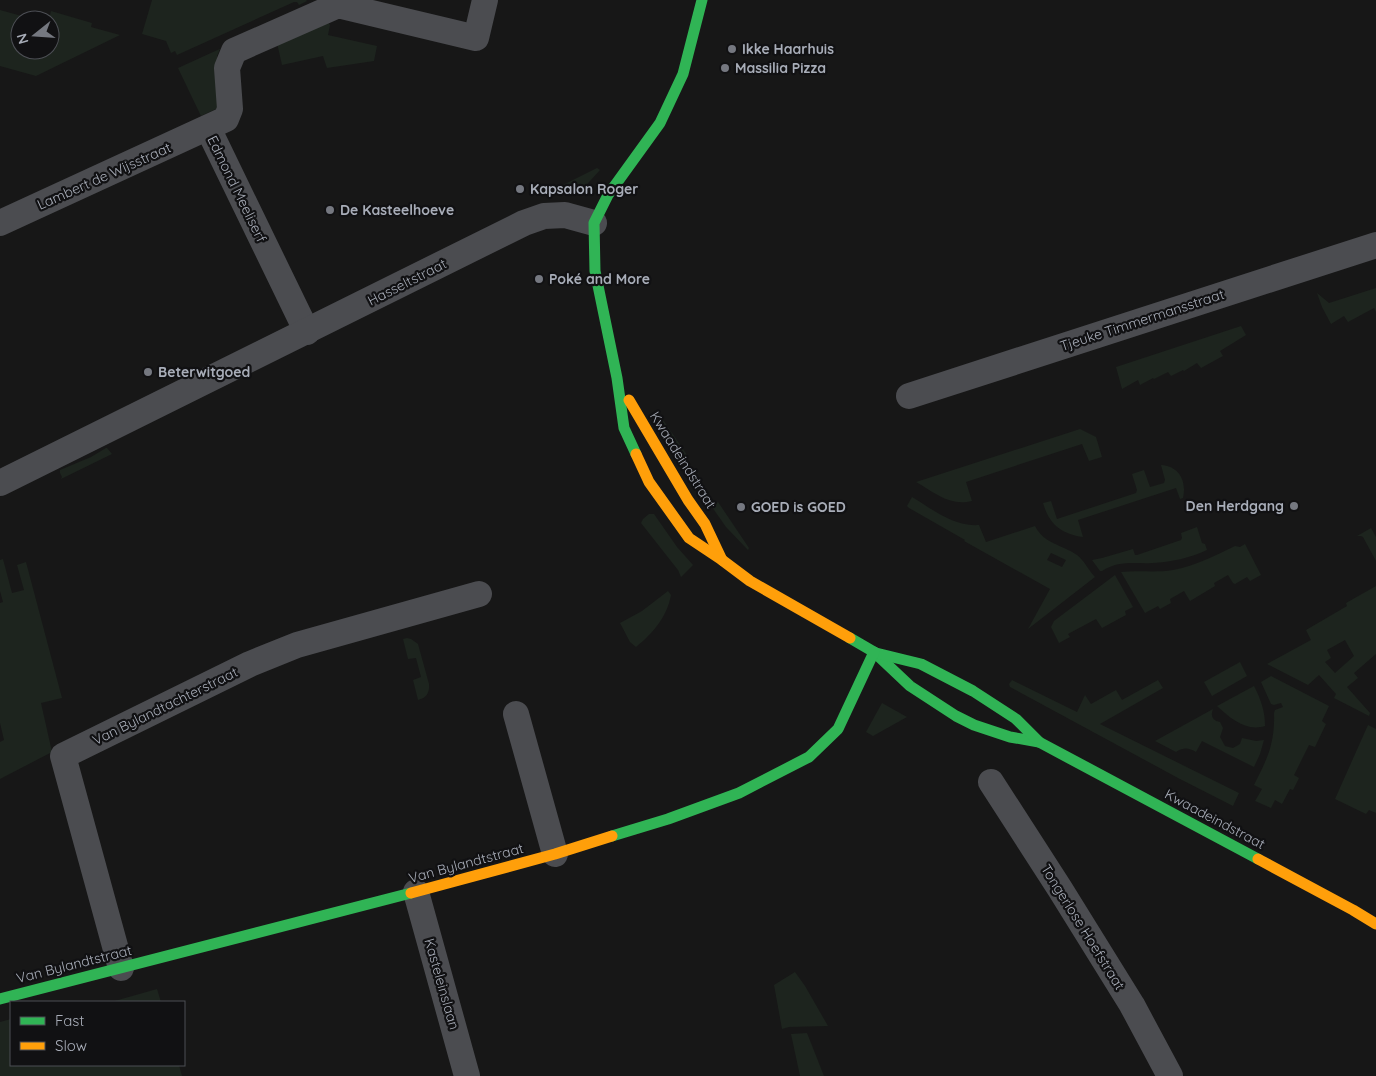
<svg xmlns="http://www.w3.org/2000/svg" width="1376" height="1076" font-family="Quicksand,sans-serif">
  <rect width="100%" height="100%" fill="#171717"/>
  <g fill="#1d241e" fill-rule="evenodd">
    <polygon points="152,0 306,0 307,1 299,5 297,2 294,2 177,55 175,51 171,53 166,41 142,34"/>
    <polygon points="0,10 36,20 20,20 20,50 50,50 50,20 41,20 43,13 50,15 51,11 92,23 91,27 120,35 36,76 0,66"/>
    <polygon points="328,22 330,25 328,35 377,46 374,61 327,68 323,56 282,65 277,43"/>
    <polygon points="224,47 220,49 217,56 224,96 216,109 201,116 178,68"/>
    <path d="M597,168L600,170L579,193C569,195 564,190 554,196L551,191Z"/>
    <polygon points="1376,288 1376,312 1374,308 1348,322 1344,316 1331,324 1322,307 1317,293 1329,303"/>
    <polygon points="1241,326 1246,335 1220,351 1223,356 1201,368 1197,363 1184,371 1183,370 1171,376 1168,372 1154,379 1153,378 1140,385 1138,380 1122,389 1116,367"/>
    <polygon points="657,411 687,455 682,458 655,412"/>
    <path d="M1080,429L1096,437L1102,457L1089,461L1082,444L966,482L972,501C950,507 934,492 916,482Z"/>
    <polygon points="106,448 107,448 112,454 61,479 62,477 60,473 60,470 91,457"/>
    <path d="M1161,465C1179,466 1187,481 1183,498L1180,499L1176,488L1078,520L1083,537C1061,534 1049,524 1043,503L1051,501L1057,519L1136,493L1137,490L1132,474L1144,470L1150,487L1164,483L1165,480Z"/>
    <path d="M912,497C932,509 954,527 979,525L986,542L1035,526C1044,544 1063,545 1077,555C1084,560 1089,571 1095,577L1028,629L1050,589L964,541L965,540L909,508L907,506ZM1051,553L1066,560L1062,567L1047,560Z"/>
    <polygon points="718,502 749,548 748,550 726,527 712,507"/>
    <polygon points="649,514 654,514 677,547 693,565 681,577 678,570 641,523 643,519"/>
    <path d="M1197,527L1202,543L1205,544L1207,550C1191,558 1170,562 1153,563C1133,564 1120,560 1102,571H1100L1092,560L1102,558L1133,549L1135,555H1137L1181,540L1182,538L1181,533Z"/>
    <polygon points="1371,528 1376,537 1376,561 1363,537 1361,536 1357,536"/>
    <path d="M1245,544L1261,575L1250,581L1247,577L1235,584L1233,583L1228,575L1214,583L1215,586L1190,601L1184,591L1170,599L1171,603L1160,609L1158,606L1145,613L1121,572C1138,570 1156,573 1173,570C1195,566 1214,556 1235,546L1240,547Z"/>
    <polygon points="3,559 12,593 24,590 17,565 26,562 62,698 41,703 52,752 0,779 0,742 4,740 0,723 0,603 3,602 0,591 0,560"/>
    <polygon points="1115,575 1133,607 1125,611 1126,615 1102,628 1096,619 1068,634 1070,637 1059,643 1051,627 1054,621"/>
    <path d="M1376,586V654L1354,673L1358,678L1347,687L1370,713L1369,716L1334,698L1336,694L1319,675L1308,685L1267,664L1311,640L1306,630L1347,606L1346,603ZM1345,640L1354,656L1335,673L1325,662L1331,658L1327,650Z"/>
    <path d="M668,591L671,595C667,617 653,633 636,647L630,642L620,623L642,611Z"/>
    <path d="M407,638L411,639L418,644L429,684C430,693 426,698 418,700L413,680L421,677L416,658L408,659L403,639Z"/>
    <polygon points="1240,662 1247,676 1212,696 1204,682"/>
    <path d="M1271,676L1329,706L1322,721L1326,724L1315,747L1309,745L1294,775L1299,778L1293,790L1290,789L1282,804L1275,800L1271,808L1255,801L1262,789L1254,785C1267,759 1275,744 1274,713L1275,710L1283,707L1281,703L1274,705L1271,704L1261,682Z"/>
    <polygon points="1012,680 1077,712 1085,695 1091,704 1116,690 1122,700 1158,680 1163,688 1100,724 1239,793 1233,806 1178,778 1010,687 1009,684"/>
    <path d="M1254,686C1261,700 1265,711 1265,726C1246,732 1230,718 1217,706Z"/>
    <polygon points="882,703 907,717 873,736 866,732"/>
    <path d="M1213,709C1210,716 1213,721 1220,722L1223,728L1220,737L1225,746L1233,748L1240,744L1242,738L1256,741L1264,740L1260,754L1254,767L1202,741L1196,752C1189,748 1184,747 1176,752L1155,741Z"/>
    <polygon points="1368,725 1376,729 1376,813 1369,810 1366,814 1335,799"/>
    <polygon points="795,972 805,986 828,1026 789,1027 782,1029 774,985"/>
    <polygon points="157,989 161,1002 111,1002"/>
    <polygon points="11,1019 11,1065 179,1065 182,1076 0,1076 0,1022"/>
    <polygon points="807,1033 824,1076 800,1076 791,1034"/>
  </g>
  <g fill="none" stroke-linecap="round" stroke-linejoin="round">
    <g stroke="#4b4c50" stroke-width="26">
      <polyline points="208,128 307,332"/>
      <polyline points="0,223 226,119 230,109 227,68 234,51 338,5 476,38 485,0"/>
      <polyline points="909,396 1376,245"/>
      <polyline points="0,483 524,223 544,216 565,215 594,223"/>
      <polyline points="516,714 555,854"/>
      <polyline points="991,782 1060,889 1132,1005 1170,1076"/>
      <polyline points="416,892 467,1076"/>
      <polyline points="121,968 63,756 250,664 297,645 479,594"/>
    </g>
    <g stroke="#30b455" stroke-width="11">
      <polyline points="636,454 624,428 617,378 595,271 594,223 608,195 660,123 683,74 702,0"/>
      <polyline points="850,638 874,652 910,686 956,716 974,725 1010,737 1039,742"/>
      <polyline points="876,653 921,664 973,691 1016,719 1039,742 1258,859"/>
      <polyline points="612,836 668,819 739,793 809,757 838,729 874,652"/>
      <polyline points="0,999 411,893"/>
    </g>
    <g stroke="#ff9f0a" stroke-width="11">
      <polyline points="629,400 688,500 705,524 722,560"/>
      <polyline points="636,454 649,482 689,538 722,560 750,581 850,638"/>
      <polyline points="1258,859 1353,910 1376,924"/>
      <polyline points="411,893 555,854 612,836"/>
    </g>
  </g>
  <g fill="#757880" stroke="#111113" stroke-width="2">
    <circle cx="732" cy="49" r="5"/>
    <circle cx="725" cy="68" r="5"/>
    <circle cx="520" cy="189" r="5"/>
    <circle cx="330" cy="210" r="5"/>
    <circle cx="539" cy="279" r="5"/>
    <circle cx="148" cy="372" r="5"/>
    <circle cx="1294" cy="506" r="5"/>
    <circle cx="741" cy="507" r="5"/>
  </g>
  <g text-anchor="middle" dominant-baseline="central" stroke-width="4.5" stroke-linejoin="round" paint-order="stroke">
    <g font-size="14" font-weight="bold" fill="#a8adb8" stroke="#111113" text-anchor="start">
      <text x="742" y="49">Ikke Haarhuis</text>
      <text x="735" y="68">Massilia Pizza</text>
      <text x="530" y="189">Kapsalon Roger</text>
      <text x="340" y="210">De Kasteelhoeve</text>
      <text x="549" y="279">Poké and More</text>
      <text x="158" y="372">Beterwitgoed</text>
      <text x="1284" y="506" text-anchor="end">Den Herdgang</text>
      <text x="751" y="507">GOED is GOED</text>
    </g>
    <g font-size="14" fill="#a8adb8" stroke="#111113">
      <text transform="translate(104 176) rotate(-24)">Lambert de Wijsstraat</text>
      <text transform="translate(237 189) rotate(64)">Edmond Meeliserf</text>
      <text transform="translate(407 282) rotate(-27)">Hasseltstraat</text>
      <text transform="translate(1142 320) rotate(-18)">Tjeuke Timmermansstraat</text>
      <text transform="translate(683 460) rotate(58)">Kwaadeindstraat</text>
      <text transform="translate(165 706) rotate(-26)">Van Bylandtachterstraat</text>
      <text transform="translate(1215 819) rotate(28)">Kwaadeindstraat</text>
      <text transform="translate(466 863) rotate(-15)">Van Bylandtstraat</text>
      <text transform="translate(1083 927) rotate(58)">Tongerlose Hoefstraat</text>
      <text transform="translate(74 964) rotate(-14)">Van Bylandtstraat</text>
      <text transform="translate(442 984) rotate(74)">Kasteleinslaan</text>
    </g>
  </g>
  <rect x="10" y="1001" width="175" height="65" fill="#111113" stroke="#4d4f55"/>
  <rect x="20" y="1017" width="25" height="8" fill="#30b455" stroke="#4d4f55"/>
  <text x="55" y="1026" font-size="15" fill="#a8adb8">Fast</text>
  <rect x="20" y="1042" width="25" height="8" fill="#ff9f0a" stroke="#4d4f55"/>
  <text x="55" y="1051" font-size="15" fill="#a8adb8">Slow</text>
  <g transform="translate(35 35) rotate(253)"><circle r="24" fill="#111113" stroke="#4d4f55"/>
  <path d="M0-4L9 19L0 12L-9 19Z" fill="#757880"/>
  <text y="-8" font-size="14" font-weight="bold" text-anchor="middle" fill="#a8adb8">N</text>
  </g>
</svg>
